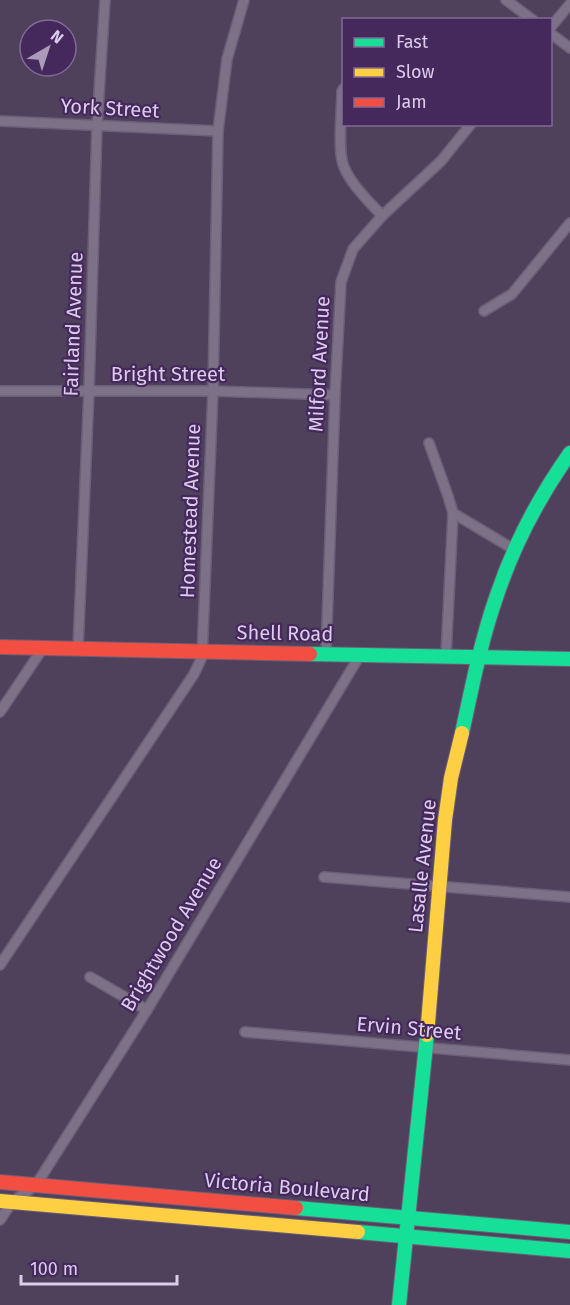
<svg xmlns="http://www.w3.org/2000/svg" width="570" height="1305" font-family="'Fira Sans',sans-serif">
  <rect width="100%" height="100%" fill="#4f405c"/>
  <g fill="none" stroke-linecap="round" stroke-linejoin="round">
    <g stroke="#6c5e77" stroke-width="12">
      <g id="street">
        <polyline points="506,0 533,20"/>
        <polyline points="550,28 570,4"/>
        <polyline points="550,33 570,48"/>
        <path d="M344,88L342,91C342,110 337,152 344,167C352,186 369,201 382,216"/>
        <polyline points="0,121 218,131"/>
        <polyline points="484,311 512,294 570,223"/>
        <polyline points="0,391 213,391 335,395"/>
        <polyline points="429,443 448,496 453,513 446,656"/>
        <polyline points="453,513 515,550"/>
        <polyline points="78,649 89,391 97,125 105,0"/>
        <polyline points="326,654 335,395 341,282 353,249 382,216 441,161 471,124"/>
        <polyline points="0,712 43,648"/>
        <polyline points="324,877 570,897"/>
        <polyline points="0,965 194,674 202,657 213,391 218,131 227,59 244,0"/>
        <polyline points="90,977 147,1010"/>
        <polyline points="245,1032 570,1060"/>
        <polyline points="0,1220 12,1202 36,1185 147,1010 360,655"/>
      </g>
    </g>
    <g stroke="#6c5e77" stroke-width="16">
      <g id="fast">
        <polyline points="310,654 570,659"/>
        <path d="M462,733C472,687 481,640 497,595C514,544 539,497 570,453"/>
        <polyline points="296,1208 570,1232"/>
        <polyline points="358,1232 570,1251"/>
        <polyline points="399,1305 427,1035"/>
      </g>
    </g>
    <g stroke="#6c5e77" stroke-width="16">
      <g id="slow">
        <polyline points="427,1035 445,820 451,778 462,733"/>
        <polyline points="0,1201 358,1232"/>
      </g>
    </g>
    <g stroke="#6c5e77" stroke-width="16">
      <g id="jam">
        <polyline points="0,647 310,654"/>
        <polyline points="0,1182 296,1208"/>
      </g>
    </g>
    <use href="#street" stroke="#7c7186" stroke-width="9"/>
    <use href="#fast" stroke="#16e098" stroke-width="14"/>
    <use href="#slow" stroke="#ffcf43" stroke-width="14"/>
    <use href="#jam" stroke="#f24e42" stroke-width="14"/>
  </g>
  <g text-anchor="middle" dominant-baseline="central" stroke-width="4.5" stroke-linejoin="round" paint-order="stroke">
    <g font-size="20" fill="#dccceb" stroke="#45295d">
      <text transform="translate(110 108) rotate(3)">York Street</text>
      <text transform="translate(73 324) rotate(-88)">Fairland Avenue</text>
      <text transform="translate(319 364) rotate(-87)">Milford Avenue</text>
      <text x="168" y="374">Bright Street</text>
      <text transform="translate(190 511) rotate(-88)">Homestead Avenue</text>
      <text transform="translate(285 633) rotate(1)">Shell Road</text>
      <text transform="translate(422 866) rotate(-84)">Lasalle Avenue</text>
      <text transform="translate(171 934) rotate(-59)">Brightwood Avenue</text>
      <text transform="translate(409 1028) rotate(5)">Ervin Street</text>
      <text transform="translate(287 1187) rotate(5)">Victoria Boulevard</text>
    </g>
  </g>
  <rect x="342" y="18" width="210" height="108" fill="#45295d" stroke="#816a96" stroke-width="1.5"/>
  <rect x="354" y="38" width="30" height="9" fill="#16e098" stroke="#816a96" stroke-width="1.5"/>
  <text x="396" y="48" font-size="18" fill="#dccceb">Fast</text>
  <rect x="354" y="68" width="30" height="9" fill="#ffcf43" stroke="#816a96" stroke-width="1.5"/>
  <text x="396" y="78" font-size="18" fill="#dccceb">Slow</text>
  <rect x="354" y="98" width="30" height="9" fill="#f24e42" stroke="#816a96" stroke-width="1.5"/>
  <text x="396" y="108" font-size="18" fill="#dccceb">Jam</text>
  <g transform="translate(48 48) rotate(39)"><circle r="28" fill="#45295d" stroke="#816a96" stroke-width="1.5"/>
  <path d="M0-4.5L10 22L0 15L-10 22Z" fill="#ab9bb9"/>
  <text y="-9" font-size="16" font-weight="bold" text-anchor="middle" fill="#dccceb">N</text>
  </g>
  <path d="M21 1275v9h156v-9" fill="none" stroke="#dccceb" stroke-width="3"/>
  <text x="30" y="1275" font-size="18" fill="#dccceb" stroke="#45295d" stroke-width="4.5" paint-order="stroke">100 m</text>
</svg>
